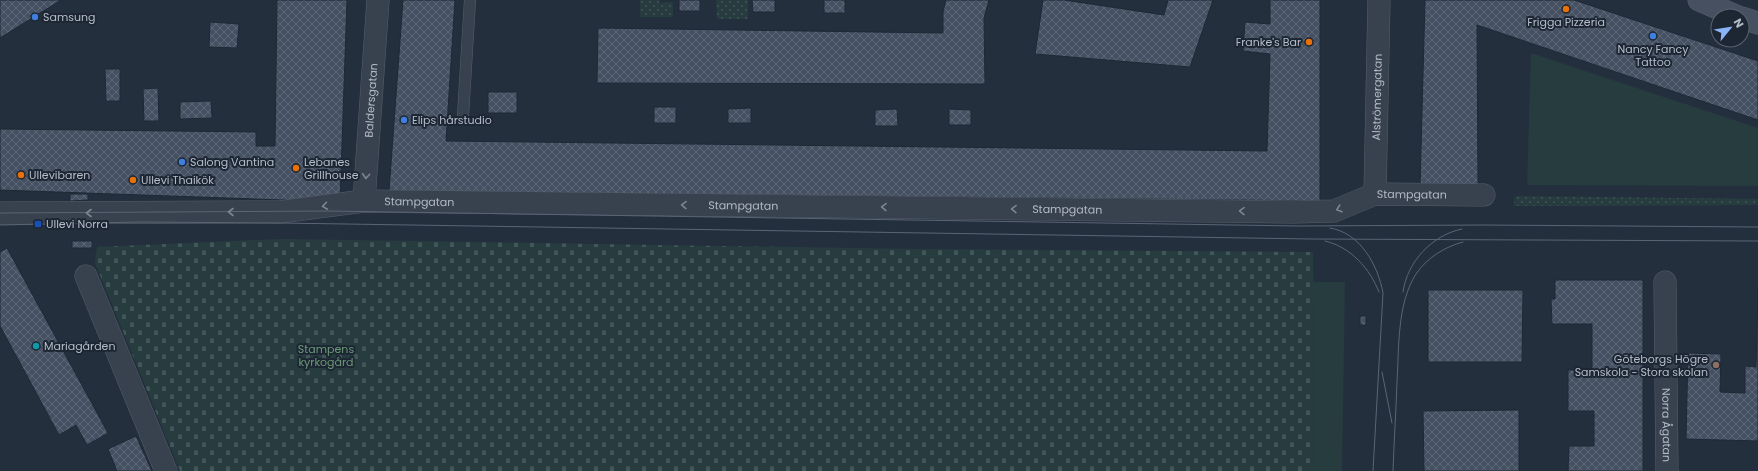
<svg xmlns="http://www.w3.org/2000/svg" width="1758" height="471" font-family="Poppins,sans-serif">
  <defs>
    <pattern id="grass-dots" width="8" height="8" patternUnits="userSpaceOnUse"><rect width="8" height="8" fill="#263c3f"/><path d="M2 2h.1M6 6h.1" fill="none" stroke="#435659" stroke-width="1.8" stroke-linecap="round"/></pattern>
    <pattern id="cemetery-stones" width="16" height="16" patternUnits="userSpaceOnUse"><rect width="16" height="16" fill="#263c3f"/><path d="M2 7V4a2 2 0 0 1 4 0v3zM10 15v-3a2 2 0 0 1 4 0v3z" fill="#435659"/></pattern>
    <pattern id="building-cross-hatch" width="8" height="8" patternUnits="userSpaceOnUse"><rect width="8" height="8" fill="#455162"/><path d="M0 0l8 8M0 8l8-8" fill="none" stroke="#5d6877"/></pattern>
  </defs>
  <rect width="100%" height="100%" fill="#242f3e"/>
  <g fill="url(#grass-dots)">
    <polygon points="640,0 659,0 660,3 673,2 673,17 640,17"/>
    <polygon points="716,0 748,0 748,19 717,19"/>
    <polygon points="1518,196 1758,199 1758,205 1514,206 1515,197"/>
  </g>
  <polygon fill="url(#cemetery-stones)" points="282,239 914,249 1313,252 1314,471 180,471 95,263 97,247"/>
  <g fill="#263c3f">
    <polygon points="1531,53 1758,128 1758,186 1527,185"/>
    <polygon points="1313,282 1345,282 1342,471 1314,471"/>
  </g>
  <g fill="url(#building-cross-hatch)" stroke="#1f2835">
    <polygon points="0,0 61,0 0,38"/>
    <polygon points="277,0 347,0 340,202 0,190 0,129 256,132 256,146 275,146"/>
    <polygon points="403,0 455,0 446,141 1267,151 1270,54 1243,51 1245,22 1270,24 1270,0 1320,0 1320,201 389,191"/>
    <rect x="679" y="0" width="21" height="11"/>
    <polygon points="752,0 775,0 775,12 753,12"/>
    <rect x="824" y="0" width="21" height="13"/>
    <polygon points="946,0 989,0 984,18 985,84 597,83 598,28 943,33 943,12"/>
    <polygon points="1043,0 1064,0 1164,15 1168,0 1213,0 1190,67 1035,54"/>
    <polygon points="1425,0 1574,0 1758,61 1758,120 1477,25 1478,185 1420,187"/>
    <polygon points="210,22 239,24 237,48 209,47"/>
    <polygon points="105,69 120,69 120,101 106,101"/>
    <polygon points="158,88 159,121 144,121 143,89"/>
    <rect x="488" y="92" width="29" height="21"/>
    <polygon points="211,101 212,118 180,119 180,102"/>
    <rect x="654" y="107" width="22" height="16"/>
    <polygon points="751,108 751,123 728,123 728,109"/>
    <polygon points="897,109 898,126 875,126 875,110"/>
    <polygon points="949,109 971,110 971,125 949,125"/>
    <polygon points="70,194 88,194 88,200 70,201"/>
    <rect x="72" y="241" width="20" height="7"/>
    <polygon points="7,248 108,433 87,445 76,425 59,435 0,326 0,252"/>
    <polygon points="1555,280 1643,280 1643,471 1568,471 1569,446 1594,446 1594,411 1568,411 1568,370 1592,370 1592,324 1552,324 1551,299 1555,299"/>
    <polygon points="1758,288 1758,441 1686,439 1688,353 1721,354 1720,392 1745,393 1745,366 1756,367"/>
    <polygon points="1428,290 1523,290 1522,362 1428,362"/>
    <rect x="1360" y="316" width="6" height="9"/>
    <polygon points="1519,410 1519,471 1424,471 1423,411"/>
    <polygon points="136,436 152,471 117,471 108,449"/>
  </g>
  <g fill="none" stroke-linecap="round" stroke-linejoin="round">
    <g stroke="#565f6c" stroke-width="12">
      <polyline id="service" points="463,116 470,0"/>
    </g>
    <g stroke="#565f6c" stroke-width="23">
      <g id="minor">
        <path id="s1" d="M1375,194L1379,0"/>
        <path id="s2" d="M364,201L378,0"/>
        <path id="s3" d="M0,213L280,212L364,201L1294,212L1334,211L1375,194L1484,195"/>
        <polyline points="86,276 166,471"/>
        <path id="s4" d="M1665,282L1667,471"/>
      </g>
    </g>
    <g stroke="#565f6c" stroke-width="23">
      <g id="secondary">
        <polyline points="1699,0 1736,16"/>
        <polyline points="1742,18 1758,23"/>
      </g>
    </g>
    <use href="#service" stroke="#38414e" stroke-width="11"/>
    <use href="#minor" stroke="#38414e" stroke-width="22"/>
    <use href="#secondary" stroke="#465061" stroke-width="22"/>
    <g stroke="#5a6575" stroke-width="1">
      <polyline points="0,213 328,211 1298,226 1483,225 1758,227"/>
      <polyline points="0,225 141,222 281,223 1312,239 1758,241"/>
      <path d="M1330,228C1361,233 1378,266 1383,293L1373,471"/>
      <path d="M1325,241C1351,247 1370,269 1379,292"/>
      <path d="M1403,292C1407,262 1432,235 1462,229"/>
      <polyline points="1382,372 1392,423"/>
      <path d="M1393,471C1394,441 1396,412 1397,382C1399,349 1397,303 1416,274C1427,258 1444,247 1463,242"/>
    </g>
  </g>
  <defs><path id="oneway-chevron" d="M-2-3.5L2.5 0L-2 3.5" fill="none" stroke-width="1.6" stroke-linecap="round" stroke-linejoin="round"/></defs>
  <g stroke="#7c8592">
    <use href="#oneway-chevron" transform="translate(366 176) rotate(94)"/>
    <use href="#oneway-chevron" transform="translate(684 205) rotate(-179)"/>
    <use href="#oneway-chevron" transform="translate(325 206) rotate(172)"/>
    <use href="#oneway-chevron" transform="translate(884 207) rotate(-179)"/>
    <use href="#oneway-chevron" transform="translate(1014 209) rotate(-179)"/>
    <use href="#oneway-chevron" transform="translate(1339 209) rotate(161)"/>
    <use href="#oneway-chevron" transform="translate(1242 211) rotate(-179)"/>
    <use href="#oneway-chevron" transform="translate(231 212) rotate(180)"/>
    <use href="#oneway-chevron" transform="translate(89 213) rotate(180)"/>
  </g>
  <g fill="#e8710a" stroke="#1d2633" stroke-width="1.5">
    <circle cx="1566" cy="9" r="4"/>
    <circle cx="1309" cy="42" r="4"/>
    <circle cx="296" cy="168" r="4"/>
    <circle cx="21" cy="175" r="4"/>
    <circle cx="133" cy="180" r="4"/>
  </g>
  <g fill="#3f7fe0" stroke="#1d2633" stroke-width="1.5">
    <circle cx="35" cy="17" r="4"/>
    <circle cx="1653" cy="36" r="4"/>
    <circle cx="404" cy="120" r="4"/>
    <circle cx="182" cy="162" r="4"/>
  </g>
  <rect fill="#1a4fb4" stroke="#1d2633" stroke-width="1.5" x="34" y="220" width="8" height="8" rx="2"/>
  <circle fill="#0f9aa8" stroke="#1d2633" stroke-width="1.5" cx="36" cy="346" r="4"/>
  <circle fill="#8d6e63" stroke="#1d2633" stroke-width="1.5" cx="1716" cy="365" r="4"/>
  <g text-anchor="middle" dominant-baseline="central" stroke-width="4" stroke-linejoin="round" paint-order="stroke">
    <g font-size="11" fill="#b4bcc9" stroke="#1d2633" text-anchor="start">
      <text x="43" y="17">Samsung</text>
      <text x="1566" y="22" text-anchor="middle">Frigga Pizzeria</text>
      <text x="1301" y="42" text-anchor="end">Franke's Bar</text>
      <text x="1653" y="49" text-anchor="middle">Nancy Fancy<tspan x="1653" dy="13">Tattoo</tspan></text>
      <text x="412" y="120">Elips hårstudio</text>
      <text x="190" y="162">Salong Vantina</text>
      <text x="304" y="162">Lebanes<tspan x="304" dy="13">Grillhouse</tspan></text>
      <text x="29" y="175">Ullevibaren</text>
      <text x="141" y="180">Ullevi Thaikök</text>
      <text x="46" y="224">Ullevi Norra</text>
      <text x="44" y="346">Mariagården</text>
      <text x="1708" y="359" text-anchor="end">Göteborgs Högre<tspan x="1708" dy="13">Samskola - Stora skolan</tspan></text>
    </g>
    <g font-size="11" fill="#b4bcc9" stroke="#1d2633">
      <text stroke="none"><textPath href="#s1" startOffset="97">Alströmergatan</textPath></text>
      <text stroke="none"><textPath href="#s2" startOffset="101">Baldersgatan</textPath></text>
      <text stroke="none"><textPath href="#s3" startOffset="1416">Stampgatan</textPath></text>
      <text stroke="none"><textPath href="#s3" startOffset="420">Stampgatan</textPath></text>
      <text stroke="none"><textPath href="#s3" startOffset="744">Stampgatan</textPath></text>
      <text stroke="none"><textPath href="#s3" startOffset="1068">Stampgatan</textPath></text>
      <text stroke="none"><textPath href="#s4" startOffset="143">Norra Ågatan</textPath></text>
    </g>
    <g font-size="11" fill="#6b9a76" stroke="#1d2633">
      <text x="326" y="349">Stampens<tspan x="326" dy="13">kyrkogård</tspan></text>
    </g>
  </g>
  <g transform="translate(1730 28) rotate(60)"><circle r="19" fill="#1d2633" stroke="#59626f"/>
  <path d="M0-3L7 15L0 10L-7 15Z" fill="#8ab4f8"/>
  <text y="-6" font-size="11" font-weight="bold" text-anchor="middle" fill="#b4bcc9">N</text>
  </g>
</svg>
